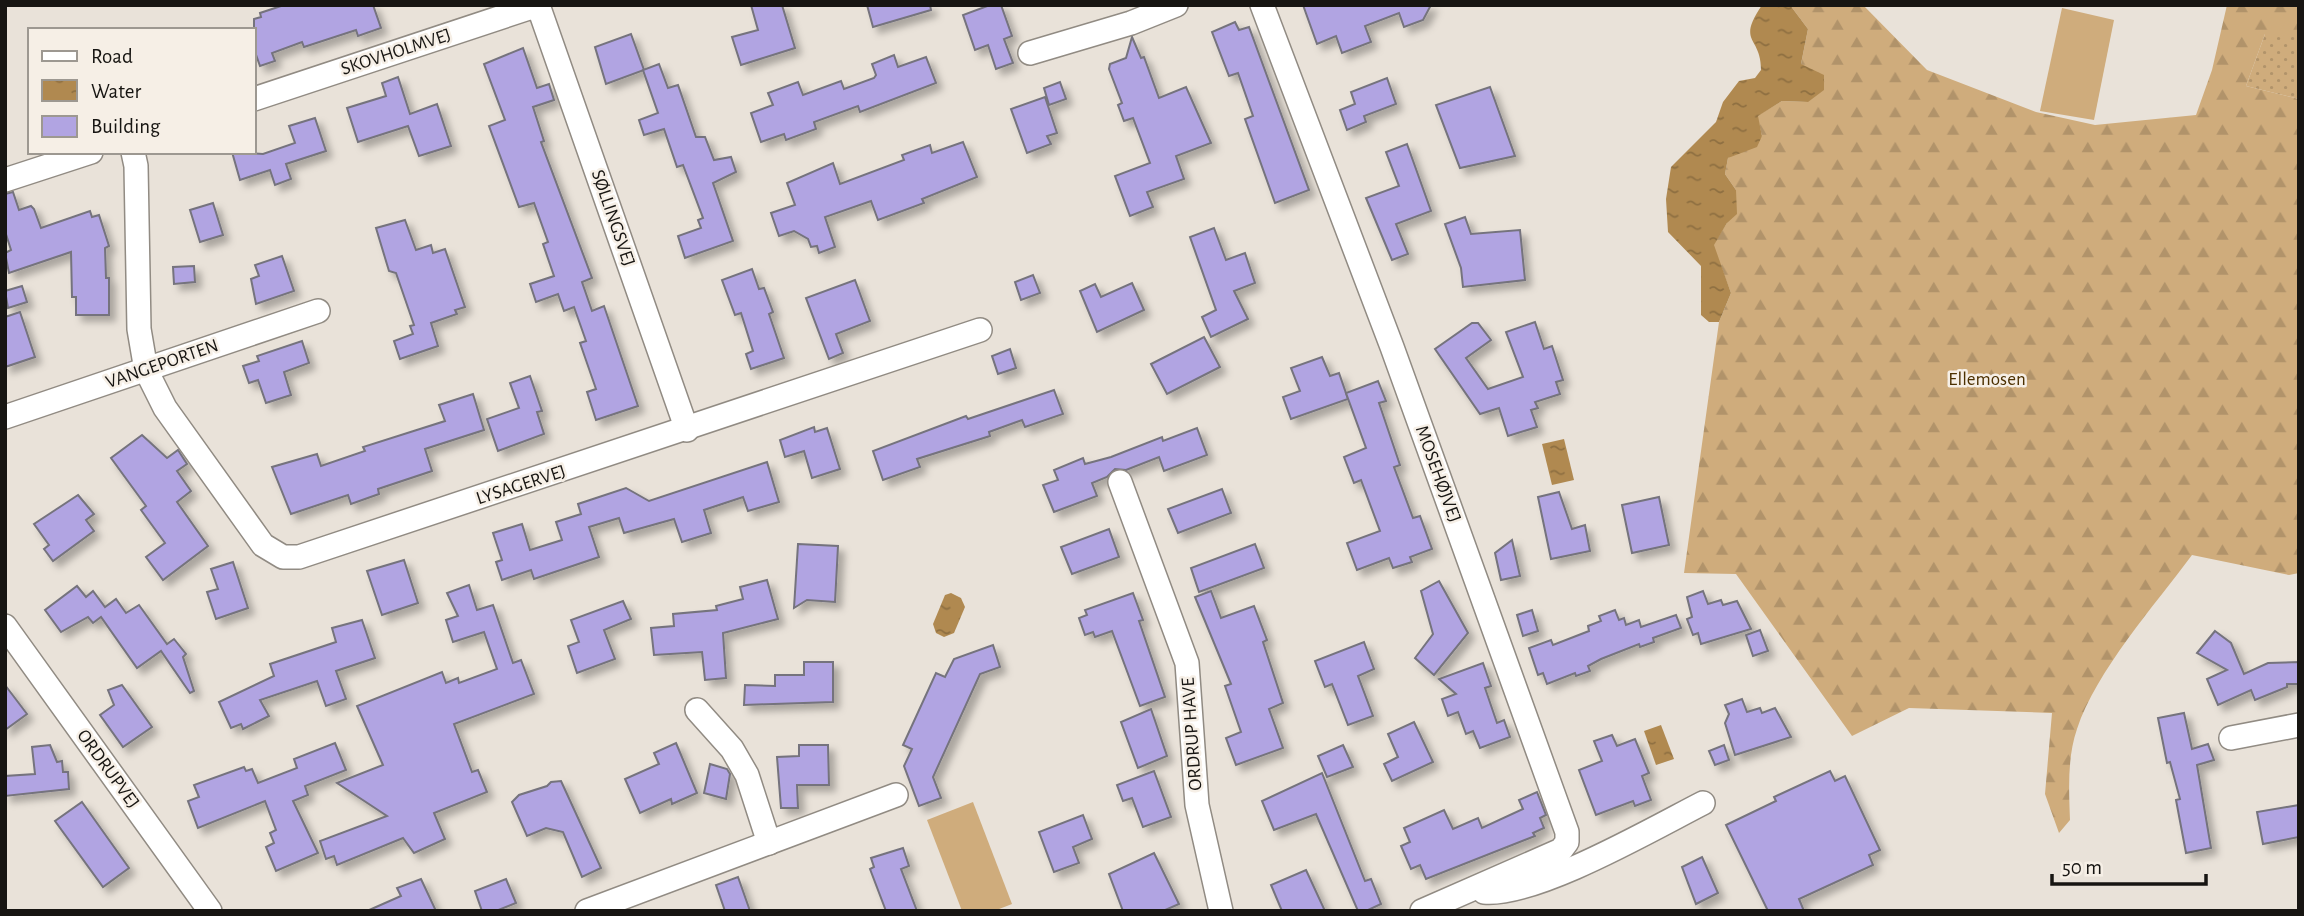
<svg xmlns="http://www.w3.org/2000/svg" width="2304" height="916" font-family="'Alegreya Sans',sans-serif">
  <defs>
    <pattern id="forest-firs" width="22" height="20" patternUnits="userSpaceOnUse" patternTransform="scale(1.75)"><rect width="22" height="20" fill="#cfac7c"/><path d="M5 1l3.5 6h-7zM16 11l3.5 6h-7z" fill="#b1936a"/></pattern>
    <pattern id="park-dots" width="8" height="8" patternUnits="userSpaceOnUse" patternTransform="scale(1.75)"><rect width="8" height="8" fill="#cfac7c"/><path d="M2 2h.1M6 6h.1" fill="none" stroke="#b1936a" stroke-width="1.8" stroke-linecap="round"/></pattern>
    <pattern id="water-ripples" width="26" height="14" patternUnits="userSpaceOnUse" patternTransform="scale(1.75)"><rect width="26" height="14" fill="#b08950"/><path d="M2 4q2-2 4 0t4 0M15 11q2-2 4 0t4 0" fill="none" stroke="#8e6f41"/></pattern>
    <filter id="shadow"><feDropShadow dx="6" dy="6" stdDeviation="3.5" flood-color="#0004"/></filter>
  </defs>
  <rect width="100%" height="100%" fill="#e9e2d9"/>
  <path fill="url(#forest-firs)" d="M1790,5H1863L1927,70L2036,112L2095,125L2196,115L2212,70L2227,5H2299V34H2265L2246,86L2299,99V573L2289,575L2192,555C2155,605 2096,671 2077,729C2067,758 2069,791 2070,820L2059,833L2045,794L2052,713L1909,708L1852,736L1736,574L1684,573L1719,322L1731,293L1713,245L1727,223L1736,190L1725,174L1728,158L1762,136L1757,116L1782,101L1808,102L1801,64L1808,29Z"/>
  <polygon fill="url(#park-dots)" points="2265,34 2299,34 2299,99 2246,86"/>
  <g fill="#cfac7c">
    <polygon points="2062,8 2114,20 2094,120 2040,111"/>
    <polygon points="973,802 1012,904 994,911 962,911 927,820"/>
  </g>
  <g fill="url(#water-ripples)">
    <path d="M1762,5H1790L1808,29L1801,64L1824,75V90L1808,102L1782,101L1758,116L1762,136L1757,147L1728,158L1725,174L1736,190L1737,214L1727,223L1714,245L1731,293L1719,322H1709L1701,315V266L1668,232L1666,199L1671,167L1716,122L1723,102L1739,81L1755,78L1761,70C1761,35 1736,44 1762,5Z"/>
    <polygon points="1564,439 1574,480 1552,485 1542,444"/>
    <polygon points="951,593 961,598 965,607 954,633 944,637 936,633 933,624 945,595"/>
    <polygon points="1661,725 1674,759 1656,765 1644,731"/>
  </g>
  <g fill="#b1a4e2" stroke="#75737d" stroke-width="2" filter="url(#shadow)">
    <polygon points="284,5 373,5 381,28 358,36 356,30 304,47 302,42 272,53 275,61 260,66 254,49 254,19 261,17 260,13"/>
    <polygon points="751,5 782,5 795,48 741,65 732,37 758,30"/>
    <polygon points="867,5 930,5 931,10 873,27"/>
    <polygon points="990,5 1001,5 1012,36 1004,39 1013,63 996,69 988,45 975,50 963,15"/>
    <polygon points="1303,5 1431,5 1423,20 1404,27 1399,13 1365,26 1371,42 1342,53 1336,36 1317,44"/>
    <polygon points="1235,22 1239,30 1249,27 1309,190 1275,203 1245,119 1253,116 1238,73 1229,76 1212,32"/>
    <polygon points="631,34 644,70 606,84 595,47"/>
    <polygon points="1132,37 1141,58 1144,57 1159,98 1186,87 1211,143 1176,156 1184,179 1147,192 1153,207 1130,216 1115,176 1150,163 1133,118 1124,121 1118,105 1122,103 1109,69 1110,64 1126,58"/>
    <polygon points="523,48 537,88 549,84 554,100 533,107 544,141 541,142 592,278 582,282 592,311 604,306 638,406 596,420 587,392 596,389 580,343 586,341 574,307 564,311 558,294 536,302 530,284 554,276 543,244 548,242 534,203 519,207 489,126 505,120 484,64"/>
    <polygon points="894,55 898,67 926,57 936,83 860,112 858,106 814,122 816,129 786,140 784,134 761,142 751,113 773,105 768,93 798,82 803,95 841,81 844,89 874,78 876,75 872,64"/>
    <polygon points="659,64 668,88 678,85 696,137 705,137 714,160 731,157 736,172 713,183 733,241 685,258 678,236 701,228 698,220 703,218 683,165 677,167 664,129 644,135 639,120 658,113 643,70"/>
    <polygon points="398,77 410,114 437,104 451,146 419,156 408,126 358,142 347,108 386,96 382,83"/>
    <polygon points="1387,78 1396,104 1364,116 1366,122 1347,130 1340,110 1355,104 1351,92"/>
    <polygon points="1060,82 1066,99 1049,105 1044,88"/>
    <polygon points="1490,87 1515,156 1460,168 1436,105"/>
    <polygon points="1045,97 1057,133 1047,136 1051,144 1027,153 1011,109"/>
    <polygon points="315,118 326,151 286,164 291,179 275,185 270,170 240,180 232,152 263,154 295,143 289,126"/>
    <polygon points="963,142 977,177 922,199 924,203 878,220 871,201 825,217 835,247 819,253 817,246 811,247 808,239 794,231 779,236 771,213 795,205 787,183 833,163 840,184 904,160 902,155 930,145 932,153"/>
    <polygon points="1407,144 1431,211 1396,224 1408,254 1392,260 1366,198 1399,186 1386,152"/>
    <polygon points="13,192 19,210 31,206 34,209 41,228 90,211 92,217 99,215 109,246 105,248 106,278 109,278 109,315 76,315 76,297 72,297 71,252 9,273 5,253 11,250 5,231 5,194"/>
    <polygon points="213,203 223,235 200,242 190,210"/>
    <polygon points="1465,217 1471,234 1520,230 1525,280 1463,287 1461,268 1445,224"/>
    <polygon points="405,220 416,250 431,245 433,253 445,249 465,307 455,310 457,314 431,323 438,346 400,359 394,341 413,334 410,326 414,325 396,273 389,271 376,228"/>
    <polygon points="1214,228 1226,260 1245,253 1255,283 1234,291 1248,319 1211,337 1202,317 1216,310 1190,237"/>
    <polygon points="282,256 294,291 256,304 251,279 259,276 255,265"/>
    <polygon points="194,266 195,282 174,284 173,267"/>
    <polygon points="752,269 759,289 764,288 773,312 769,314 784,358 751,369 746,354 753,351 741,313 735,315 722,280"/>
    <polygon points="1033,275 1040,293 1021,300 1015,282"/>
    <polygon points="855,280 870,321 836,334 843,353 829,359 806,298"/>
    <polygon points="1132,283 1144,310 1097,332 1080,291 1095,284 1101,297"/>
    <polygon points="22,286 27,302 8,308 5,291"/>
    <polygon points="20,312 35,357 5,367 5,317"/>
    <polygon points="1535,322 1544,349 1552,346 1563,380 1556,382 1560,394 1535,402 1538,408 1531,410 1537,427 1508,436 1499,408 1480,414 1435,349 1472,323 1478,323 1491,340 1466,358 1488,389 1523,377 1506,332"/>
    <polygon points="1204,337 1220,367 1167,394 1151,364"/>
    <polygon points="302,341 309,363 284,372 291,395 266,403 258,380 249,383 243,366 259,361 257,356"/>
    <polygon points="1010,349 1016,368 998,374 992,356"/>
    <polygon points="1322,357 1330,376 1339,373 1348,399 1291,419 1283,397 1300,391 1291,368"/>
    <polygon points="530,376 542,411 537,412 544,434 498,451 487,419 519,408 510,383"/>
    <polygon points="1378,381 1386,401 1379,403 1400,465 1394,467 1413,518 1420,516 1432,549 1410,557 1412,562 1393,568 1389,558 1357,570 1347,543 1380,531 1361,480 1354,483 1344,457 1366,448 1346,393"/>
    <polygon points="1054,390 1063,414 1025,427 1022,420 989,432 990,436 917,459 920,467 883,480 873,451 966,416 968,419"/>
    <polygon points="473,394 484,430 425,449 432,471 378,489 379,494 351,504 348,495 291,514 272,467 317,454 321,466 365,451 363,447 445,421 439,405"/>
    <polygon points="814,427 815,432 827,428 840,469 812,478 804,451 785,457 780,440"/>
    <polygon points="1197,428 1207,455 1164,471 1159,457 1126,470 1115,469 1107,477 1092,483 1097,496 1054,512 1043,485 1058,480 1054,470 1083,458 1085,464 1111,457 1162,437 1163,441"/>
    <polygon points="142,435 167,458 178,450 187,464 177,471 191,491 177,502 208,546 163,580 146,557 165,543 141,510 146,506 111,458"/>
    <polygon points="767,462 779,502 748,511 743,497 704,510 711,533 682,542 674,519 624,533 619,518 589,527 599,557 534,579 531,570 502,580 496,562 502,560 493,533 522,524 530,550 562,540 556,522 581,514 578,504 626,488 649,501"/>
    <polygon points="1222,489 1231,513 1178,533 1168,509"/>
    <polygon points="1559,492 1572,529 1585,525 1590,551 1551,559 1538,497"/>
    <polygon points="78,495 94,514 86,520 94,531 53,561 44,549 49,545 34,524"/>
    <polygon points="1659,497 1669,545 1632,553 1622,505"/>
    <polygon points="1109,529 1119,557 1072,574 1061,547"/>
    <polygon points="1512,540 1520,576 1501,580 1495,553"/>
    <polygon points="798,544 838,546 835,602 807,600 794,608"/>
    <polygon points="1255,544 1264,568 1199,592 1191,568"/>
    <polygon points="404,560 418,603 382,615 367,571"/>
    <polygon points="233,562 248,608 216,619 207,592 218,589 211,569"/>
    <polygon points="767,580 778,619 723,633 726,678 705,680 702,652 654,655 651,628 674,626 673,614 717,610 716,606 743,599 740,587"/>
    <polygon points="1439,581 1468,633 1434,675 1415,658 1433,634 1421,591"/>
    <polygon points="469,585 477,610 493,605 513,663 521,660 534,694 454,724 472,772 478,770 487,792 434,813 445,839 414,853 403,838 337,865 334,856 326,859 320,841 387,816 337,783 383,765 357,706 442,672 446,683 458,678 459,683 497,669 484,632 453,642 446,620 458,616 447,593"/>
    <polygon points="77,586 86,597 93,591 105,607 116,599 126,613 139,605 167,644 174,639 186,654 183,657 194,691 190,693 161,651 137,668 101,617 93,623 88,617 61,632 45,610"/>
    <polygon points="1211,591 1221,618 1254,606 1267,640 1263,642 1283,703 1269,709 1283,748 1236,765 1226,738 1241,732 1225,686 1231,684 1195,597"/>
    <polygon points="1703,591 1708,604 1721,600 1723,605 1737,601 1751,629 1701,644 1698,633 1693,635 1687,619 1692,617 1687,597"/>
    <polygon points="1133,593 1143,620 1139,621 1165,697 1140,706 1112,631 1095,637 1093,632 1085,635 1079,618 1087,615 1085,610"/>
    <polygon points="623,601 631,619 604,630 615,659 577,673 568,646 579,642 571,620"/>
    <polygon points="1532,610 1538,631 1523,636 1517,615"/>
    <polygon points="1615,610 1619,620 1624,618 1626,625 1639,620 1641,627 1676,615 1681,628 1653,638 1654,642 1640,647 1639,644 1601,659 1588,666 1590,671 1576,676 1575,673 1547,684 1543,673 1538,675 1529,648 1551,640 1553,645 1589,631 1588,626 1601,621 1599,616"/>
    <polygon points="362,620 375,658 336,671 346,699 326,706 317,681 260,700 269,716 243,729 241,724 231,728 219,702 274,676 270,664 336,642 332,628"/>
    <polygon points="1760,630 1768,651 1753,656 1746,635"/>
    <polygon points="2215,631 2231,643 2244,674 2268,663 2299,662 2299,684 2287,684 2287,687 2255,700 2251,690 2218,705 2207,679 2227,670 2197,653"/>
    <polygon points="1364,642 1374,669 1358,676 1373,716 1348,725 1332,684 1325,687 1315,661"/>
    <polygon points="993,645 1000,667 980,674 933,777 941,798 919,806 904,766 912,749 903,745 936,673 945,677 954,659"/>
    <polygon points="804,662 833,662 833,702 744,705 745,685 775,686 775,675 804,675"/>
    <polygon points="1483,663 1491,686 1485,688 1497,723 1504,720 1510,737 1480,748 1473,731 1466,734 1458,712 1448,716 1442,699 1456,694 1439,679"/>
    <polygon points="5,685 27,714 5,730"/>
    <polygon points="122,685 152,727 123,747 100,715 114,705 108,690"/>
    <polygon points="1742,699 1747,712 1760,708 1762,713 1775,708 1791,737 1735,755 1725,723 1729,714 1725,705"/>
    <polygon points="1151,709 1167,756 1138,768 1121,722"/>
    <polygon points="2184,713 2192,749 2208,744 2214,760 2197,765 2211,848 2186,853 2176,800 2180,799 2170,762 2167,763 2158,718"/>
    <polygon points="1414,722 1433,762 1392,781 1384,764 1398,757 1388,734"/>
    <polygon points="1612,735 1617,746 1635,739 1649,773 1642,776 1651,800 1635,806 1633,801 1596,815 1579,770 1602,761 1594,741"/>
    <polygon points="335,743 346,770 305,786 308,795 293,801 318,853 276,871 266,847 274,843 270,833 276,830 265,801 198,828 188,801 199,797 194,785 244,767 246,771 252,769 258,783 297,768 294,759"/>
    <polygon points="676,743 697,793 672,804 671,799 640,813 625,779 659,764 654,753"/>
    <polygon points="50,745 57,762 62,761 63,772 68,772 69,789 5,796 5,776 35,774 32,747"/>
    <polygon points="799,745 828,745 829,785 797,785 798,808 781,808 777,757 799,756"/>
    <polygon points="1343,745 1353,767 1327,777 1318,756"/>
    <polygon points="1724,745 1729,760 1715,765 1709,751"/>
    <polygon points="710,764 727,769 730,774 726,799 704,793"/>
    <polygon points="1154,771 1171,817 1143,827 1132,798 1123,801 1117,785"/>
    <polygon points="1830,771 1835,781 1845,776 1880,850 1869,855 1873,865 1799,899 1804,911 1768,911 1726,825 1776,801 1774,797"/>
    <polygon points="1322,773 1365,881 1371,879 1381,904 1366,911 1358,911 1316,814 1274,830 1262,801"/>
    <polygon points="561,781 601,868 582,877 563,832 546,828 527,836 512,802 519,795 547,786 551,782"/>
    <polygon points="1537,792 1546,815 1540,818 1544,828 1533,833 1535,836 1426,879 1420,865 1411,869 1401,846 1410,842 1404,828 1444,810 1453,829 1478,818 1482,828 1523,809 1519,800"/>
    <polygon points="82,802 129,868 103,887 55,821"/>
    <polygon points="2299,805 2299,837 2263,844 2257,812"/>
    <polygon points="1083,815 1092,839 1073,847 1079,863 1054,872 1039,832"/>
    <polygon points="903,848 909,866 901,869 917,911 886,911 870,869 874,867 871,858"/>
    <polygon points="1154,853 1179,904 1163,911 1123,911 1109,874"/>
    <polygon points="1702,857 1718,893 1696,904 1682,867"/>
    <polygon points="1306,870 1325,911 1282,911 1271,885"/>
    <polygon points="738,877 750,911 725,911 716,885"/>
    <polygon points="421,879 436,911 367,911 401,896 397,888"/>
    <polygon points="506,879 516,903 496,911 482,911 475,891"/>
  </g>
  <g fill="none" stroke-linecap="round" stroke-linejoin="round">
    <g stroke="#918b83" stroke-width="26">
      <g id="minor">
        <polyline points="1262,5 1392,347 1567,832 1567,842 1561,850 1422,911"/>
        <polyline points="1030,53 1131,23 1176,5"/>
        <polyline points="254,99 538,5 687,430"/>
        <polyline points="133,152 136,166 139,329 146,370 165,408 263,545 283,557 299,557 980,330"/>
        <polyline points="5,180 91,152"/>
        <polyline points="5,417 318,311"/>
        <polyline points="1120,482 1187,663 1197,805 1221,911"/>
        <polyline points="5,626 210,911"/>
        <polyline points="697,710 732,749 747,775 769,843"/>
        <polyline points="2231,738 2299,725"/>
        <path d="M1484,892C1535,897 1654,828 1703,803"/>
        <polyline points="587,911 896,795"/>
      </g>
    </g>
    <use href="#minor" stroke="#fff" stroke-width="23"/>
  </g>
  <g text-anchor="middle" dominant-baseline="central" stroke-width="5" stroke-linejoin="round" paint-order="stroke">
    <g font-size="19" fill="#171512" stroke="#f6efe6">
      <text transform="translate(396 52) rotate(-18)">SKOVHOLMVEJ</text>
      <text transform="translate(613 218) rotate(71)">SØLLINGSVEJ</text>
      <text transform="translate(162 364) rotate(-19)">VANGEPORTEN</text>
      <text transform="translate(1438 474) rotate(70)">MOSEHØJVEJ</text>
      <text transform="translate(521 485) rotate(-18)">LYSAGERVEJ</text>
      <text transform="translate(1192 734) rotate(-94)">ORDRUP HAVE</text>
      <text transform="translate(108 769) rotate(54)">ORDRUPVEJ</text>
    </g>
    <g font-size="19" fill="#4c3000" stroke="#f6efe6">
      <text x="1987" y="379">Ellemosen</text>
    </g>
  </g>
  <rect width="2304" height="916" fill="none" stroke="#171512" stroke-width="14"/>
  <rect x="28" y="28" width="228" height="126" fill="#f6efe6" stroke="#9d9891" stroke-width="2"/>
  <rect x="42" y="51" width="35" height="10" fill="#ffffff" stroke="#9d9891" stroke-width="2"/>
  <text x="91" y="63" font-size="21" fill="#171512">Road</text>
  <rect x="42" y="80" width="35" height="21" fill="url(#water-ripples)" stroke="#9d9891" stroke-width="2"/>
  <text x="91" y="98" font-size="21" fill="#171512">Water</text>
  <rect x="42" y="116" width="35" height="21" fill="#b1a4e2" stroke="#9d9891" stroke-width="2"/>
  <text x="91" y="133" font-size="21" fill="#171512">Building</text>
  <path d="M2052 874v10h154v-10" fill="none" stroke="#171512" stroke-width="3.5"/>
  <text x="2062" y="874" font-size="21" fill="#171512" stroke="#f6efe6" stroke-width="5" paint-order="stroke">50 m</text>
</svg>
